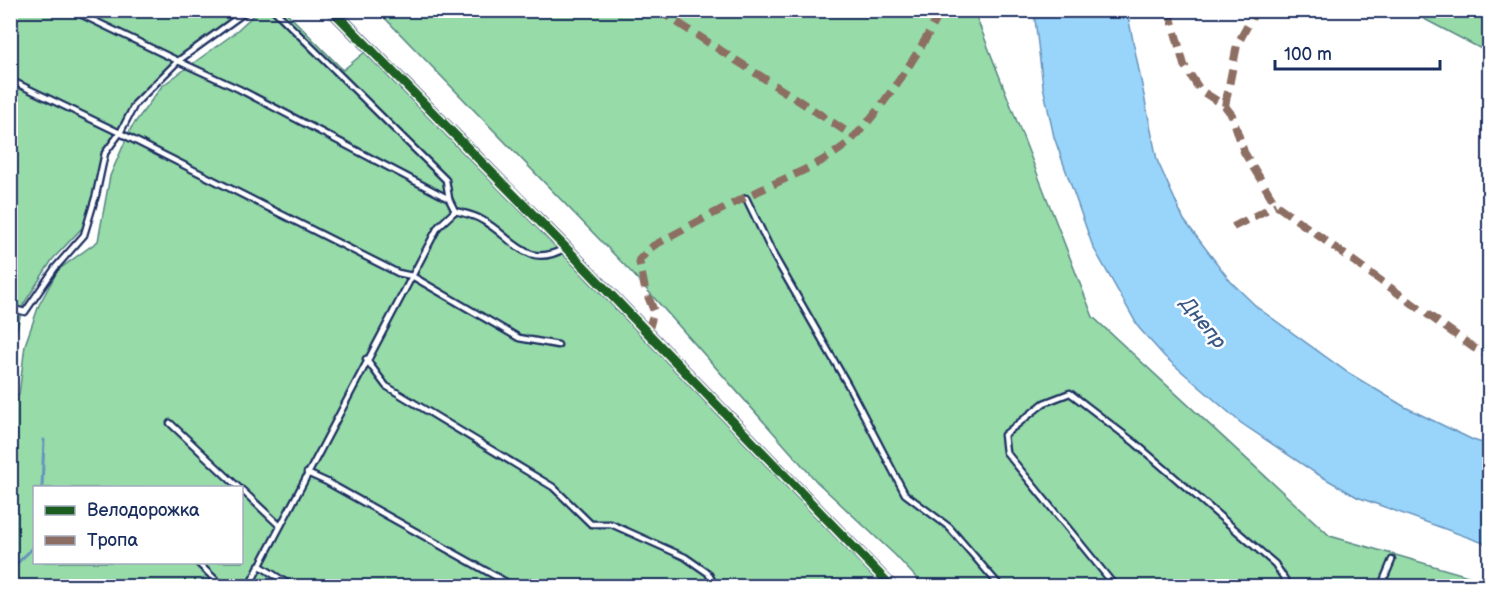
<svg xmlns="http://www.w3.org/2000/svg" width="1500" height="597" font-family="'Balsamiq Sans',sans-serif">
  <rect width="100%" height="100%" fill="#fff"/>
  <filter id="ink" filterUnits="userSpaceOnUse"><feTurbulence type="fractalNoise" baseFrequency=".0167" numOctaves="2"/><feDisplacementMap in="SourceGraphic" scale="12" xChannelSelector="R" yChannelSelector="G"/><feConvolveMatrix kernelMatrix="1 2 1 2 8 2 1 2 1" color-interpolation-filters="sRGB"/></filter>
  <g filter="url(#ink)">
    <g fill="#96dba8" stroke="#588583" stroke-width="1.5" fill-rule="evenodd">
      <polygon points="11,11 244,11 226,27 182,54 157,77 121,126 96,183 83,227 52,260 23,305 11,352"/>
      <path d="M258,11H285L343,70L371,47L423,110L569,255L888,586H11L10,394L19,395L25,345L39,305L58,270L98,241L110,176L131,128L162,86L232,35ZM34,488H242V562H34Z"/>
      <polygon points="378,11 974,11 1093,317 1330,536 1489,582 1489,586 924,586 895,555 817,482 633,274"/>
      <polygon points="1409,11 1477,11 1489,16 1489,53"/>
    </g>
    <polygon fill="#99d5fa" stroke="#6793bc" stroke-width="1.5" points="1034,11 1127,11 1157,160 1184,220 1231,282 1258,308 1347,372 1405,407 1473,440 1489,445 1489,545 1357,497 1314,472 1241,423 1165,357 1139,328 1093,247 1054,137 1043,86"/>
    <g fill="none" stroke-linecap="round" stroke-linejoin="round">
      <g stroke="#6793bc" stroke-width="3">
        <polyline points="42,488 44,440"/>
        <polyline points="10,570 34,547"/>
      </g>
      <g stroke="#1b2f5e" stroke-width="9">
        <g id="lane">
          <polyline points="72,10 178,61 248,10"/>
          <polyline points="274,10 446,180 449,199 455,211"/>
          <polyline points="10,80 120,133 105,153 96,195 84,235 55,268 25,312 10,308"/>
          <polyline points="746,198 774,256 848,385 905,494 949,527 1000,586"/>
          <polyline points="449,199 239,89 178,61 135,104 120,133 398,273 412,276 519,338 558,345"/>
          <polyline points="366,359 386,386 553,487 591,524 611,524 685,557 708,573 715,586"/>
          <polyline points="170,423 239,488"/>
          <polyline points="307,473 327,482 513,586"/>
          <polyline points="242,490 280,526"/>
          <polyline points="197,562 222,586"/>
          <polyline points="259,565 291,586"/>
          <path d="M249,586L438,227L455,211C463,213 474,215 482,220C512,236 526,271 565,248"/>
          <polyline points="1115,586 1006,452 1004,435 1044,403 1070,393 1135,443 1275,564 1289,586"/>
          <polyline points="1381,586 1392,560"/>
        </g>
      </g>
      <g stroke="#1b2f5e" stroke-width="14">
        <polyline id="street" points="332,10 566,248 891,586"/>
      </g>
      <use href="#lane" stroke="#fff" stroke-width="4.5"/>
      <use href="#street" stroke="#fff" stroke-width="9"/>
      <g stroke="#8d6e63" stroke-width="8" stroke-dasharray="15 8" stroke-linecap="butt">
        <polyline points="658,10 855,137"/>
        <polyline points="1169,10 1184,65 1200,90 1225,106 1232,115 1244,152 1276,205 1474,348 1490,356"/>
        <polyline points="1225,106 1237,45 1256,10"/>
        <polyline points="1233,227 1276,205"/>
        <path d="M648,332L654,311L645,289L639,260L653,246C690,226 728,205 767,187C793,175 819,165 843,147C873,124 925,45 941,10"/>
      </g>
      <g stroke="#fff" stroke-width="13">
        <polyline id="cycleway" points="332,10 566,248 891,586"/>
      </g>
      <use href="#cycleway" stroke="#1b5e20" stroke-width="9"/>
    </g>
  </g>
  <g text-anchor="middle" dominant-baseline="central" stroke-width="5" stroke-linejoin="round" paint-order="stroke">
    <g font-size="20" font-style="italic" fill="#3a5885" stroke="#fff">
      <text transform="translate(1203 323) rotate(51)">Днепр</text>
    </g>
  </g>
  <rect width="1500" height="597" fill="none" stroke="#fff" stroke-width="36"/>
  <rect x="18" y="18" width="1464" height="561" fill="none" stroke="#1b2f5e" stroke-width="2" filter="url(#ink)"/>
  <rect x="33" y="486" width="210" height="78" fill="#ffffff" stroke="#a4acbf" stroke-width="1.5"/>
  <rect x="45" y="506" width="30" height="9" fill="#1b5e20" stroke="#a4acbf" stroke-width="1.5"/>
  <text x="87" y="516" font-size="18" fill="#1b2f5e">Велодорожка</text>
  <rect x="45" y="536" width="30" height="9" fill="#8d6e63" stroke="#a4acbf" stroke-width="1.5"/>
  <text x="87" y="546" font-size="18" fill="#1b2f5e">Тропа</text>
  <path d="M1275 60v9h165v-9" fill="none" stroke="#1b2f5e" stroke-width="3"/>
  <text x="1284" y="60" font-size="18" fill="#1b2f5e" stroke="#ffffff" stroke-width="4.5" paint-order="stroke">100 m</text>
</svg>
